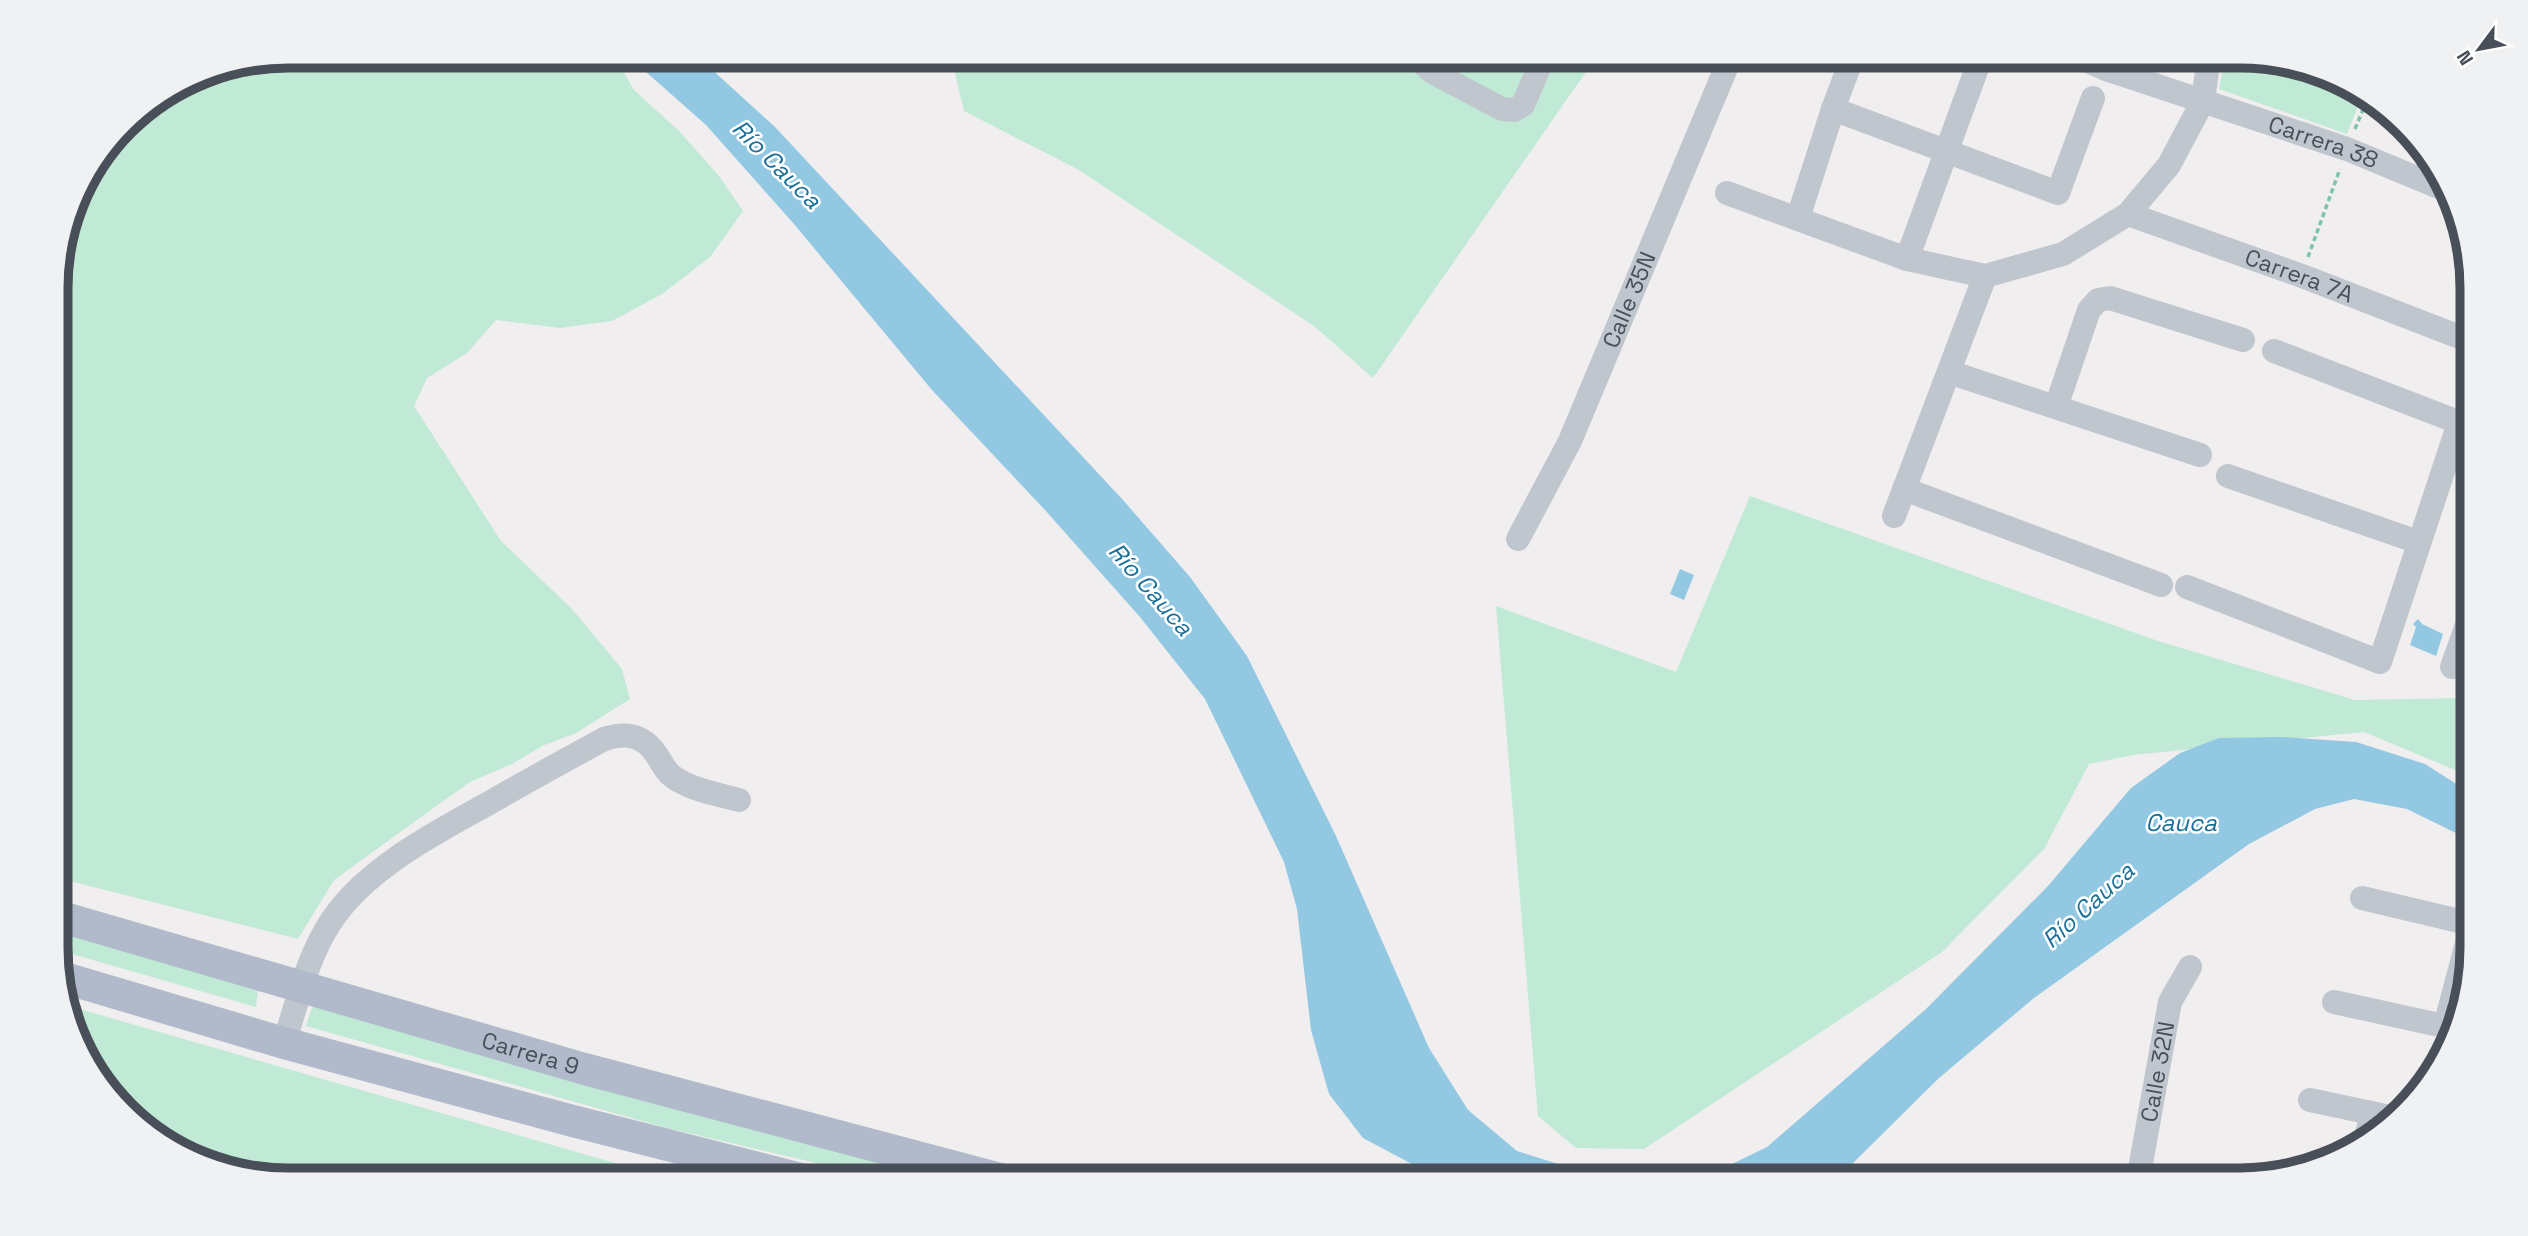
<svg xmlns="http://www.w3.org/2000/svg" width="2528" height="1236" font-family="'Space Grotesk',sans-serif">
  <rect width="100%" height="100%" fill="#f0eeee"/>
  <g fill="#c0ead5">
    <polygon points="288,56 614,56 634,90 679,131 719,176 743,211 710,257 662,294 612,321 560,328 496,320 467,353 427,378 414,406 501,541 571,608 622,669 630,699 576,733 542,746 512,764 470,782 421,817 334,880 298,939 58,878 57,273 80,185 135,114 200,74"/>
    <polygon points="951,56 1597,56 1373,378 1314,326 1079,170 964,111"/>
    <polygon points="2225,56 2240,56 2342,80 2362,96 2347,134 2219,89"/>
    <polygon points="1750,496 2158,641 2355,700 2461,698 2471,701 2472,777 2364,732 2133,755 2089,764 2044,849 1942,952 1644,1149 1576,1148 1538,1116 1496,606 1676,672"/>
    <polygon points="58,930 258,989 256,1007 58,950"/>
    <polygon points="314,1002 936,1176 932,1180 889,1180 667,1128 306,1026"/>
    <polygon points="69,1006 674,1180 288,1180 186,1156 104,1089"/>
  </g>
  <g fill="#92c8e2">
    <polygon points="628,56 697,56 775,127 1123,500 1190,577 1247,656 1336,836 1429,1048 1468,1110 1517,1151 1571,1168 1703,1178 1767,1147 1926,1009 2048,886 2131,788 2180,753 2219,738 2281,737 2356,742 2425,764 2472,794 2472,845 2460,835 2407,809 2354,799 2315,809 2249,844 2034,998 1939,1078 1853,1163 1825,1180 1442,1180 1363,1138 1329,1094 1311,1030 1297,909 1284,862 1205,699 1140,617 1045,510 932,390 794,224 706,125"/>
    <polygon points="1680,569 1694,575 1684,600 1670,594"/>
    <polygon points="2418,619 2422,624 2443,634 2436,656 2410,645 2416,627 2413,624"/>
  </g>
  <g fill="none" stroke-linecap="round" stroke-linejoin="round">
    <g stroke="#7cc4a9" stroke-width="3.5" stroke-dasharray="5 3.5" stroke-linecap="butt">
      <polyline points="2355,129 2367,100"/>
      <polyline points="2308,257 2340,169"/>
    </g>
    <g stroke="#c0c6ce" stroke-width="24">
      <polyline points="1414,56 1434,73 1502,109 1514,110 1523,105 1544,56"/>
      <path id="s1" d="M2076,56L2106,69L2347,149L2441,188"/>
      <polyline points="1833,109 2058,193 2093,98"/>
      <polyline points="1727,193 1907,259 1985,276 2063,254 2128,214 2169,165 2203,101 2209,56"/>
      <path id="s2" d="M2128,214L2302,276L2470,341"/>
      <polyline points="1798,218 1833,109 1853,56"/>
      <polyline points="1907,259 1981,57"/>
      <polyline points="2274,351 2471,427"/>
      <polyline points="1949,372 2200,455"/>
      <polyline points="2056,407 2089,310 2098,300 2110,298 2243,340"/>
      <polyline points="2228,476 2418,542"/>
      <polyline points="1904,489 2161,585"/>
      <polyline points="1894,516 1985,276"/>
      <path id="s3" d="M1518,539L1570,441L1731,56"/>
      <polyline points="2187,587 2380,662 2459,423"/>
      <polyline points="2452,667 2471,614"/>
      <polyline points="2362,898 2472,924"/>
      <polyline points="2334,1002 2453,1028"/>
      <polyline points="2445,1026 2472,924"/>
      <path d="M284,1043C297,1004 307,958 330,923C364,869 437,832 491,802C529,780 566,760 604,739C625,732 643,735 656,754C661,761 665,771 672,776C690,790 718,794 739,800"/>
      <polyline points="2310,1100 2390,1117"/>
      <polyline points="2364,1142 2373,1114"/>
      <path id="s4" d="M2138,1180L2170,1002L2190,967"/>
    </g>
    <g stroke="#b0baca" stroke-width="32">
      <path id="s5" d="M58,916L581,1068L1004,1180"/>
      <polyline points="58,976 284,1043 569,1120 805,1180"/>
    </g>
  </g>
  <g text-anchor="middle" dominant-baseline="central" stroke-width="5" stroke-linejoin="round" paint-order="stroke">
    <g font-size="23" fill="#484f59" stroke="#fff">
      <text stroke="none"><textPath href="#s1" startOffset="262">Carrera 38</textPath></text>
      <text stroke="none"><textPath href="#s2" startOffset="182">Carrera 7A</textPath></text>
      <text stroke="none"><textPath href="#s3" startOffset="264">Calle 35N</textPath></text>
      <text stroke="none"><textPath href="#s5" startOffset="492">Carrera 9</textPath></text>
      <text stroke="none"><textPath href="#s4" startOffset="110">Calle 32N</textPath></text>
    </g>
    <g font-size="24" font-style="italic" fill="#1b7099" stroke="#fff">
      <text transform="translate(777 164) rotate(45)">Río Cauca</text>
      <text transform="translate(1151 589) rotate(49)">Río Cauca</text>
      <text x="2181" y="822">Cauca</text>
      <text transform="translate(2088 905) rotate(-42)">Río Cauca</text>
    </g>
  </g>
  <path d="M0 0H2528V1236H0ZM288 68H2240A220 220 0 0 1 2460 288V948A220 220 0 0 1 2240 1168H288A220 220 0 0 1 68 948V288A220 220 0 0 1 288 68Z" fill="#f0f1f2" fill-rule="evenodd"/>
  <path fill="none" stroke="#484f59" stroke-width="9" d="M288 68H2240A220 220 0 0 1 2460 288V948A220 220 0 0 1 2240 1168H288A220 220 0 0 1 68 948V288A220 220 0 0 1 288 68Z"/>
  <g transform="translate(2479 49) rotate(238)" stroke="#ffffff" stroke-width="5" paint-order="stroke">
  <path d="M0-5L12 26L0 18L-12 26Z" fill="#484f59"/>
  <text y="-10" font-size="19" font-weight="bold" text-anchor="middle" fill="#484f59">N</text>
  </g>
</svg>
